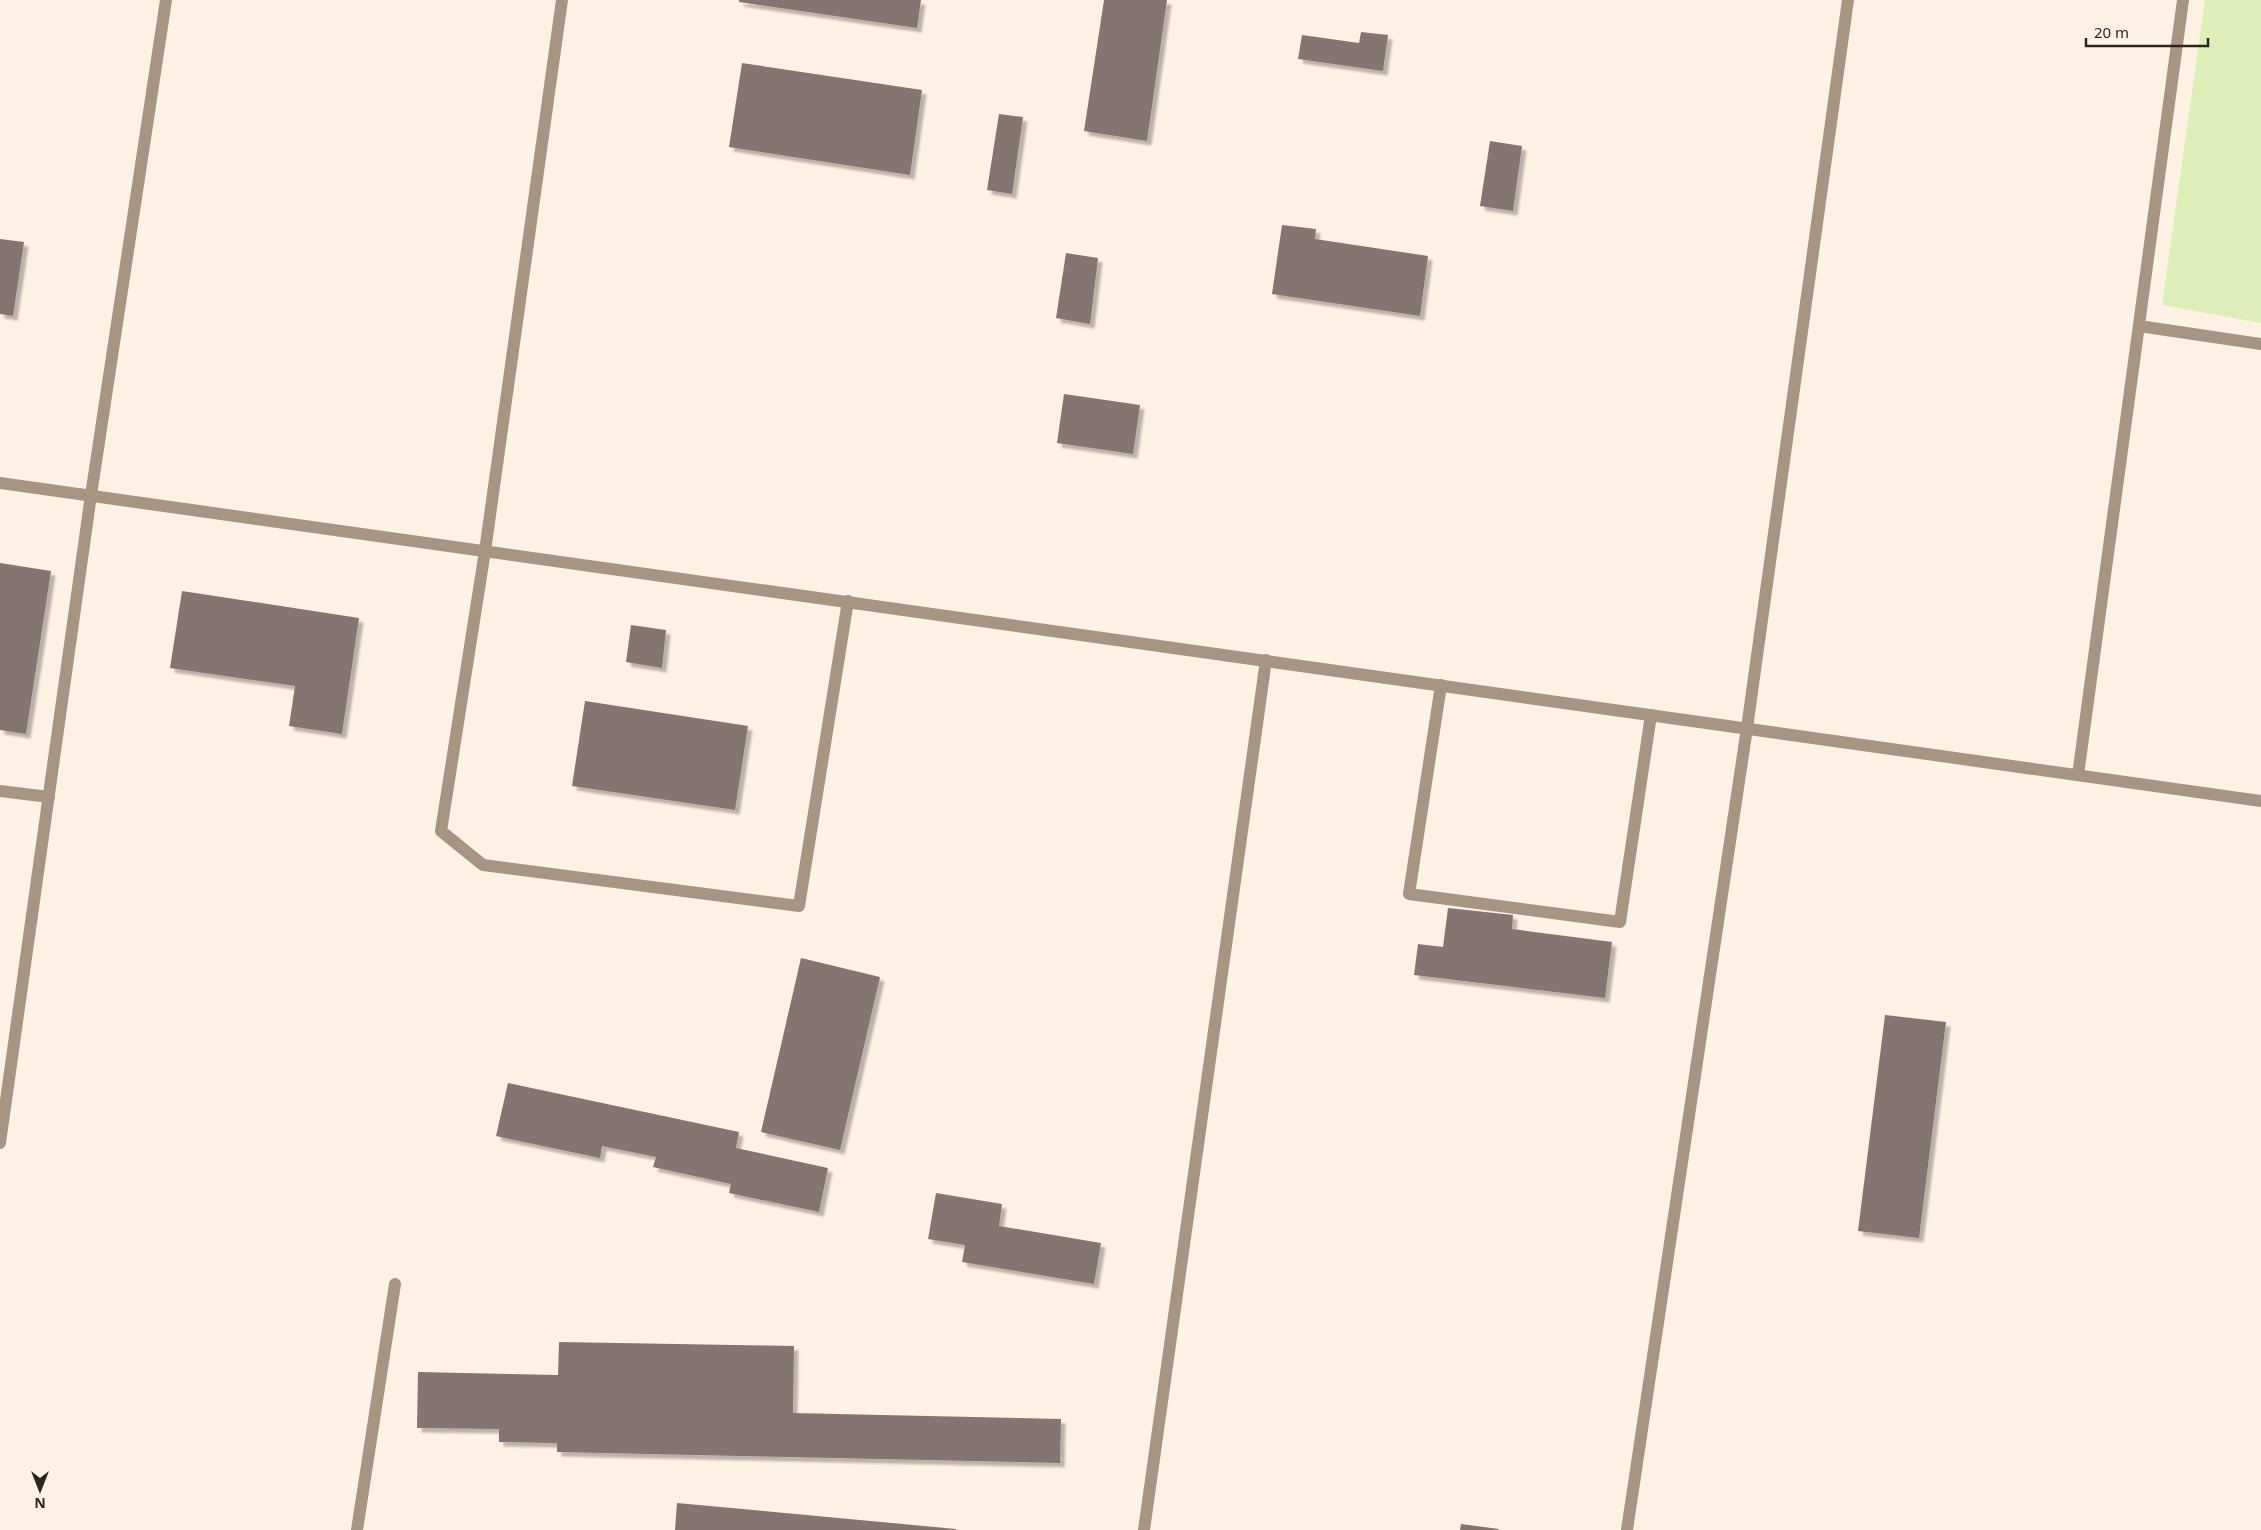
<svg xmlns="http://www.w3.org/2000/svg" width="2261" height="1530" font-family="'Noto Sans',sans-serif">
  <defs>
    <filter id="shadow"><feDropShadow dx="4.5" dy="4.5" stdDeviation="1" flood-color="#0004"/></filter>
  </defs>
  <rect width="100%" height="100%" fill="#fff2e4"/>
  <polygon fill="#ddeeb8" points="2205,0 2261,0 2261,323 2162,305"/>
  <g fill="#857470" filter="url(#shadow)">
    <polygon points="739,0 921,0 917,28 739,2"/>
    <polygon points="1104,0 1167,0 1147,141 1084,131"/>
    <polygon points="1361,32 1388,35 1383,71 1298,59 1302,35 1359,43"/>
    <polygon points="742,63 922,90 910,175 729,147"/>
    <polygon points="999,114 1023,117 1012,194 987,190"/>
    <polygon points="1490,141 1522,146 1513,211 1480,206"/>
    <polygon points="1282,225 1316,229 1315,239 1428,256 1420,316 1272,294"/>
    <polygon points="0,239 24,242 13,316 0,314"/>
    <polygon points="1066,253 1098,258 1090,324 1056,318"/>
    <polygon points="1064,394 1140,405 1133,454 1057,443"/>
    <polygon points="0,563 51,571 26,734 0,730"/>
    <polygon points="182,591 359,618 342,734 289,726 295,686 170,668"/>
    <polygon points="631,625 666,630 662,668 626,662"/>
    <polygon points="585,701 748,726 735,810 572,786"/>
    <polygon points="1448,908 1513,915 1512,929 1612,942 1605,998 1414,975 1418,944 1443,947"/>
    <polygon points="801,958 880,977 840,1150 761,1132"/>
    <polygon points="1885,1015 1946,1022 1919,1238 1858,1231"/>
    <polygon points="508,1083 739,1132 736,1148 828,1168 819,1212 729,1193 731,1184 653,1167 656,1157 602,1146 600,1158 496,1136"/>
    <polygon points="936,1193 1002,1204 999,1226 1101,1243 1094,1284 962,1262 965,1245 928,1239"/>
    <polygon points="559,1342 794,1346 793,1413 1061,1419 1060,1463 557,1452 557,1443 499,1442 499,1429 417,1428 418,1372 558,1375"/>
    <polygon points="677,1503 956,1529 956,1530 675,1530"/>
    <polygon points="1461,1524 1499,1529 1498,1530 1460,1530"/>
  </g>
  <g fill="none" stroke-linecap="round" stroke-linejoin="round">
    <g stroke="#a69582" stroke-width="12">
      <polyline points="562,0 485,551 441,831 483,865 799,906 848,601"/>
      <polyline points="2139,326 2261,344"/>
      <polyline points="0,483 2261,801"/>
      <polyline points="1441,685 1409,894 1620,922 1651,715"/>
      <polyline points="2078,775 2183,0"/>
      <polyline points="0,791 49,797"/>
      <polyline points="0,1143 91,495 166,0"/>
      <polyline points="357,1530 395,1284"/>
      <polyline points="1144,1530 1266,660"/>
      <polyline points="1627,1530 1747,728 1848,0"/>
    </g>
  </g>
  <g transform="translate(40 1490) rotate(180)" stroke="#fff2e4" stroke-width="4" paint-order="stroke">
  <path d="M0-4L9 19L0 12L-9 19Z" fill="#2a2520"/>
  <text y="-8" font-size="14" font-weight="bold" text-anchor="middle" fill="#2a2520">N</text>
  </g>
  <path d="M2086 38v8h122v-8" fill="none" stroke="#2a2520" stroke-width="2.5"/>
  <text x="2094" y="38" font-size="15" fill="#2a2520" stroke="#fff2e4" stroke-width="4" paint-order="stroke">20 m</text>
</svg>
